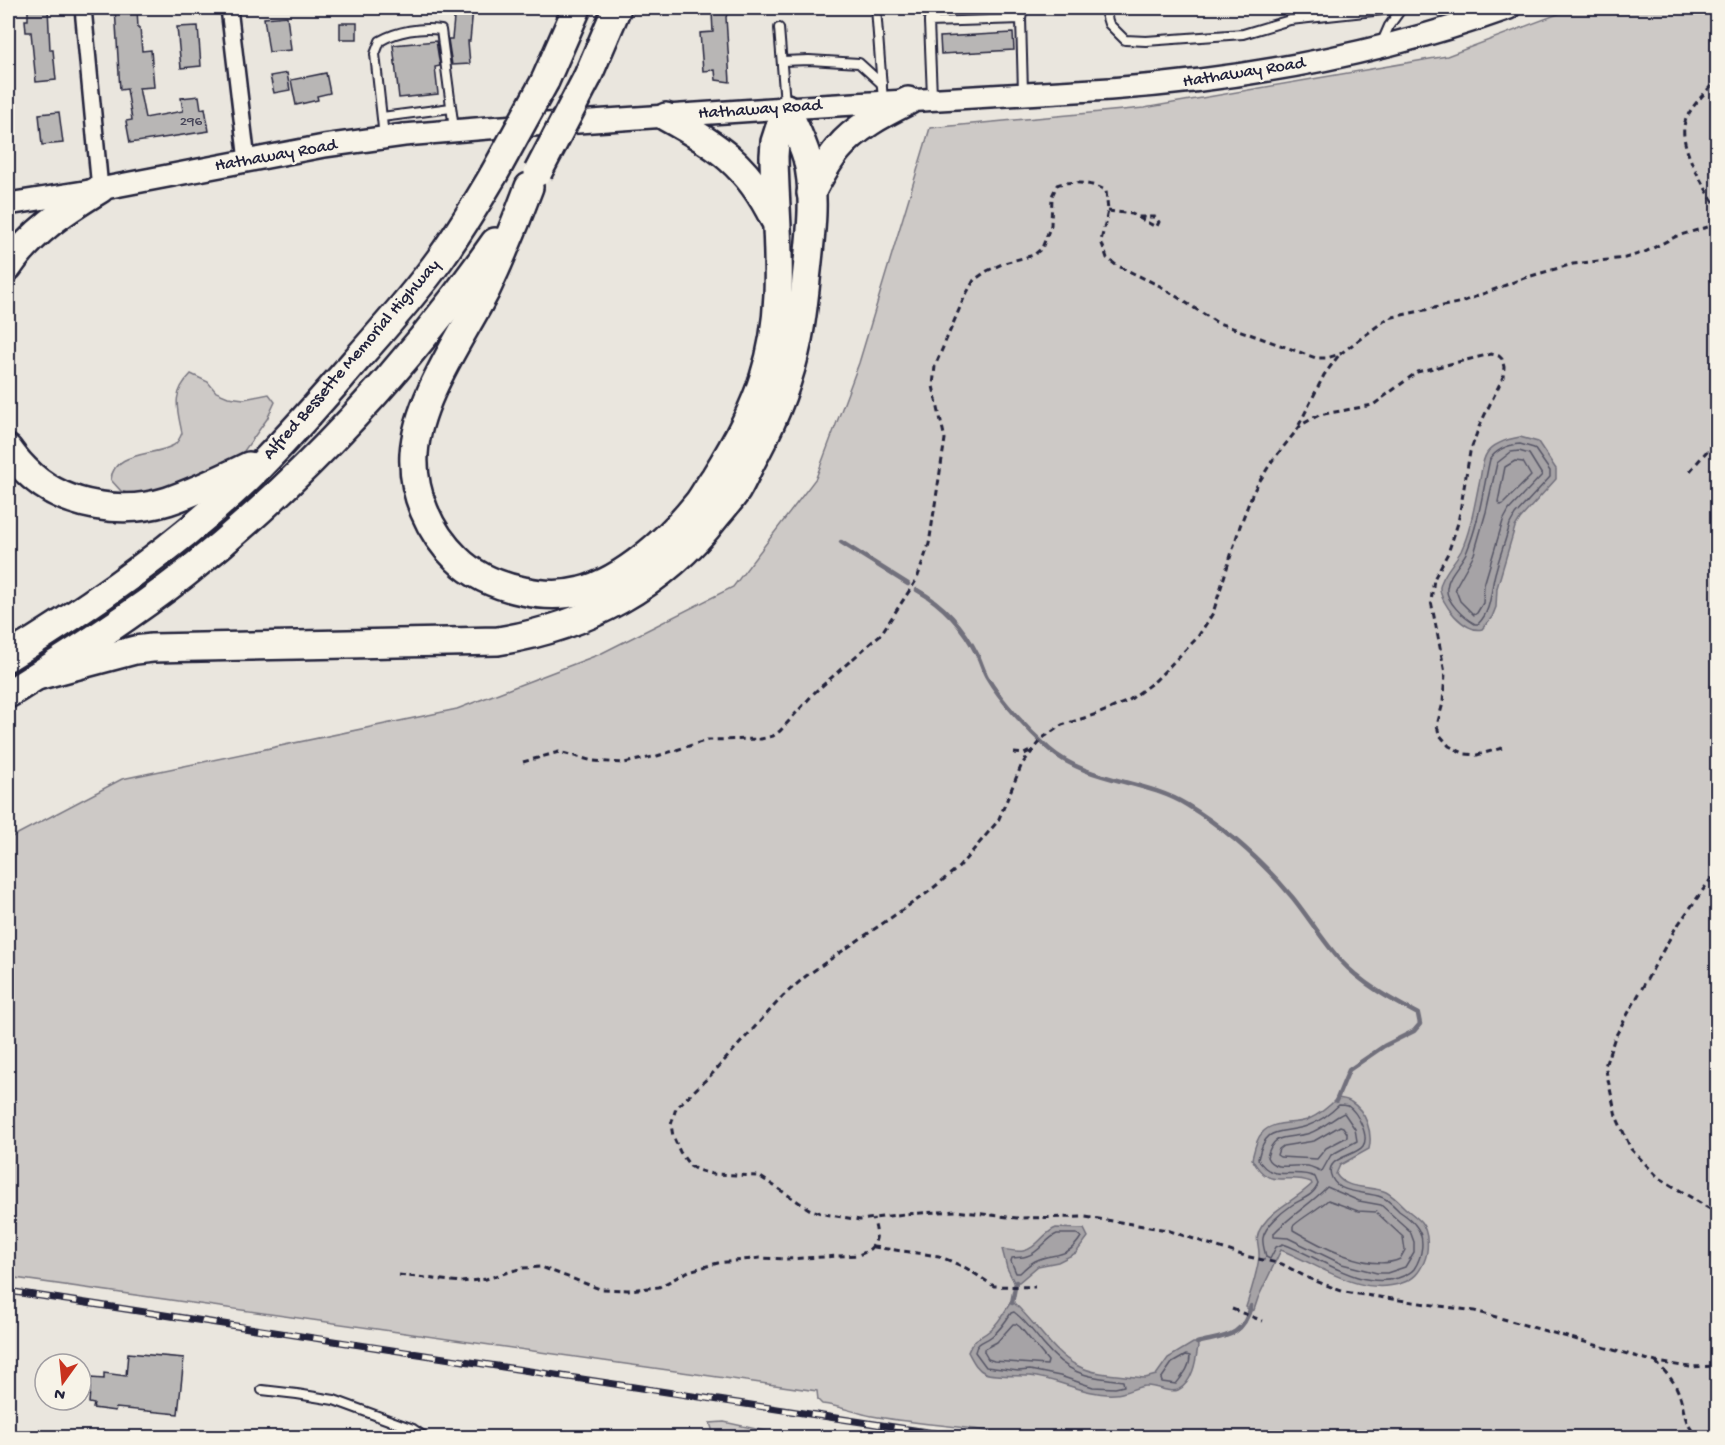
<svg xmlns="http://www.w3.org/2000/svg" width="1725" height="1445" font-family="'Gochi Hand',sans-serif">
  <rect width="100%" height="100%" fill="#eae6de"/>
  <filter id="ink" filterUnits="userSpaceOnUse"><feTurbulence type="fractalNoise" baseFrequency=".0167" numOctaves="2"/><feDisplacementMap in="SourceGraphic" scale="12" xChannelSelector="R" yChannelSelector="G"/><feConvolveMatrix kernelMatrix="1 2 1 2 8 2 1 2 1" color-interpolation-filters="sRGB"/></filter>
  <g filter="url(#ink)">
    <g fill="#cdc9c6" stroke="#787680" stroke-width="1.5">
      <path d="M1574,8H1717V1437H1020C971,1426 921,1425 872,1416C855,1413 841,1406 822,1404L818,1400L817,1391L8,1277V839L122,779L457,709L600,654L733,587L816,478L859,363L930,128L1144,108L1447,56Z"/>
      <path d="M191,374L208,382L216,392L228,397L244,399L269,394L275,402L267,419L244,451L207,476L145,495L127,493L121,491L111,480C112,451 156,456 174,445C178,442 180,438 182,433C177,408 171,394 191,374Z"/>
      <polygon points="724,1422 774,1433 810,1437 722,1437 713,1432 710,1423"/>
    </g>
    <g fill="#a6a3a6" stroke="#716f7b" stroke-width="1.5">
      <path d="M1520,437L1538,442L1556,469V479L1520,519L1515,527L1497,588L1496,607L1492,617L1482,629C1466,634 1439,603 1440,587C1442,574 1455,562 1461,551C1471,530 1475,502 1480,479C1482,470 1482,460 1487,453C1494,443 1508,439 1520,437Z"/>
      <path d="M1337,1098C1342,1099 1347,1099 1351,1102C1366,1111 1373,1133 1369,1149L1340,1165L1336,1174C1346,1191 1371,1185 1386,1192C1392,1195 1399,1202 1404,1207C1409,1212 1416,1216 1421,1222C1429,1232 1429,1251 1424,1262C1419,1273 1414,1279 1402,1283C1359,1297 1320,1265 1281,1250L1258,1298L1254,1310L1250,1311L1246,1307C1251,1291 1257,1274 1259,1257C1260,1244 1253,1239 1262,1226C1275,1207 1296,1200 1312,1184L1311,1182C1284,1171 1271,1193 1252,1159C1254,1151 1256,1139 1262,1133C1273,1120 1293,1125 1307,1120C1318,1115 1329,1107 1337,1098Z"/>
      <path d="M1056,1228L1084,1229L1088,1237L1076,1253L1058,1262L1038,1266L1019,1282H1014L1007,1268L1002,1249C1009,1250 1016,1252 1023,1251C1036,1249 1043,1233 1056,1228Z"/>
      <path d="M1010,1303H1014C1034,1321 1054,1354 1076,1365C1096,1376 1123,1375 1145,1378L1156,1375L1168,1358L1193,1343H1197L1198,1346C1196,1360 1193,1383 1178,1390C1169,1394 1156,1385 1146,1386C1136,1386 1126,1394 1115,1394C1086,1396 1059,1379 1030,1376C1019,1375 995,1377 985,1373C976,1369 972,1359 968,1352C974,1337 978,1340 989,1331C998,1324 1004,1313 1010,1303Z"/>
    </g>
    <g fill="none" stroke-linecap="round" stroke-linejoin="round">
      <g stroke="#575666" stroke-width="1.5">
        <path d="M1520,444L1534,448L1550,471V477L1515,515L1510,524C1506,539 1500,555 1496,570C1490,589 1493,609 1478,624H1475C1464,618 1445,601 1447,588C1448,574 1462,563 1467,551C1479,522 1483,490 1490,459C1497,449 1508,445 1520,444Z"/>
        <polygon points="1519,451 1529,454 1542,475 1509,510 1503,521 1484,585 1483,603 1477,613 1474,615 1460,601 1455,588 1474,554 1486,512 1497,463 1511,452"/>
        <polygon points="1515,461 1523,462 1531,476 1503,504 1500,505 1498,502 1505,467"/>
        <path d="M1339,1105C1342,1105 1345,1105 1348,1106C1357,1112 1370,1136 1363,1146C1355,1157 1322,1157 1332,1178C1340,1195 1367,1191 1381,1197C1388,1199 1394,1206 1399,1211C1405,1215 1412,1220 1416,1226C1426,1238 1422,1257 1414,1269C1410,1274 1404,1276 1398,1278C1358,1290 1319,1256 1283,1244L1276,1247L1270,1259L1266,1257C1265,1251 1262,1244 1263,1238C1265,1226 1282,1212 1292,1205C1301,1199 1314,1196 1318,1184L1315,1177C1294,1167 1272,1184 1258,1159C1266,1123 1281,1135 1307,1126C1318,1122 1331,1113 1339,1105Z"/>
        <path d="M1344,1113L1355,1129L1357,1141L1331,1155L1322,1171C1317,1170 1313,1167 1308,1166C1294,1164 1273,1172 1267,1157C1274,1130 1289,1140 1310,1133C1322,1129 1333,1118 1344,1113Z"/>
        <polygon points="1340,1126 1343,1127 1347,1133 1347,1137 1326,1148 1317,1159 1280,1157 1277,1155 1279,1149 1283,1146 1314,1141"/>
        <path d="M1327,1187L1359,1201L1381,1205L1410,1231L1414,1242V1252L1405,1267L1387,1273H1377L1342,1264L1288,1238L1274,1237V1233C1291,1215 1311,1204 1327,1187Z"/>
        <path d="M1328,1200L1358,1211L1376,1212L1403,1237L1405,1250L1400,1259C1370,1273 1320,1246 1293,1230V1226C1304,1216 1317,1210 1328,1200Z"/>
        <path d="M1057,1234H1077L1081,1237C1067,1260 1054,1252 1035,1261C1029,1264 1024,1269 1020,1273H1016L1011,1261L1012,1258C1016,1257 1022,1258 1027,1256C1040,1253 1045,1239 1057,1234Z"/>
        <path d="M1014,1312C1026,1321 1034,1333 1043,1344C1069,1375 1084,1376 1123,1381L1124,1386L1115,1388L1093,1387L1060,1376L1030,1370L1018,1371L986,1367L975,1352C977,1341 985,1342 992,1336C1000,1330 1006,1321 1011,1313Z"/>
        <polygon points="1013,1324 1016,1324 1020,1327 1048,1361 1047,1365 994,1361 988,1359 984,1352 984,1349 997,1342"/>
        <path d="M1186,1355L1190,1356C1190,1368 1183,1375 1176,1384L1162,1382L1161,1379L1172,1363Z"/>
      </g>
      <g stroke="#716f7b" stroke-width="4.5">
        <polyline points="841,542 908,584"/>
        <path d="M917,590C944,605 964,628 978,656C981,662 983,670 987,677C1001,701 1028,730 1049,749C1088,783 1145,779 1187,805C1228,830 1263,862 1293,898C1309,918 1323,941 1340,960C1362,984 1390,999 1418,1014L1420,1024L1414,1031L1384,1046L1349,1070L1336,1101"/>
        <polyline points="1012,1303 1016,1282"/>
        <path d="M1197,1343C1224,1336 1243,1338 1251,1306"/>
      </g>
    </g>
    <g fill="#b8b6b5" stroke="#22223b" stroke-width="1.5">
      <polygon points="28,8 48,8 50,50 53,50 56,80 36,82 31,32 26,32 25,20 28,20"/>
      <polygon points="115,8 137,8 138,28 140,28 142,51 151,50 154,87 139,88 145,118 183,111 181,98 199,96 201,109 205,108 209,131 130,143 126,121 132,120 127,89 120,90"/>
      <polygon points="455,8 473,8 470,41 468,41 470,64 452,65 448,39 452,39"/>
      <polygon points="714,8 730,8 726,17 730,82 716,80 715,70 703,71 700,33 713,32 712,13"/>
      <polygon points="287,16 291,50 269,52 264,18"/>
      <rect x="340" y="23" width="17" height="16"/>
      <polygon points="198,26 201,66 181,68 177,27"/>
      <polygon points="1013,33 1014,50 941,54 940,37"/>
      <polygon points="436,41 440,66 435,67 438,94 399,98 393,45"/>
      <polygon points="287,73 290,90 274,93 270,76"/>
      <polygon points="326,73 330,93 317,96 318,100 296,105 291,80"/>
      <polygon points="59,112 63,143 42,145 39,114"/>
      <polygon points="128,1353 184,1358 178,1414 116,1408 115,1411 93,1408 94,1404 89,1403 91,1378 104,1379 104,1373 126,1376"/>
    </g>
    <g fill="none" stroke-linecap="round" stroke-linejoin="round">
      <g stroke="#22223b" stroke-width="12">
        <g id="lane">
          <polyline points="876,8 883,101"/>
          <polyline points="1104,8 1109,24 1125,40 1146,41 1243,34 1290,20 1402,8"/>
          <polyline points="1021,19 1023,8"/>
          <polyline points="929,22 930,8"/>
          <polyline points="779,28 785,103"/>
          <polyline points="1382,42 1389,26 1402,8"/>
          <polyline points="782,61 809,60 859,63 882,84"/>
          <polyline points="932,96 929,22 1021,19 1023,92"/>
          <polyline points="382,117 451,108"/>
          <path d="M384,137L375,54L380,41C397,31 421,27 441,30L454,129"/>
          <polyline points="262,1390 297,1394 334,1400 413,1429 426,1438"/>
        </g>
      </g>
      <g stroke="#22223b" stroke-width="20">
        <g id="street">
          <polyline points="83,8 100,189"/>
          <polyline points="229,8 247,161"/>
        </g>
      </g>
      <g stroke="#22223b" stroke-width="26">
        <path id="secondary" d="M8,204L84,192L324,146L404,135L488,128L786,108L1110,89C1245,79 1381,54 1509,8"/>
      </g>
      <g stroke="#22223b" stroke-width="32">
        <g id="highway">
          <polyline points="587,78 617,8"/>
          <polyline points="545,81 577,8"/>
          <path d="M666,117C717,145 748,165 774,219"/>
          <path d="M529,187C516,222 502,256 486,290C461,338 417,400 414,454C412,493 429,532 457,559C474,576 499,586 523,591C541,595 562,596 581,591C623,581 671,537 698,503C704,495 709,485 715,477C735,445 753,413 764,377C788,304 775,231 774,156L775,142L786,108"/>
          <path d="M811,193C819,178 827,162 838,149C856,127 884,113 908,101"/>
          <path d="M8,267C32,232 64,211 100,189"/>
          <path d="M8,449C15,459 23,468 32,476C67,507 124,515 168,501C195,492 222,479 249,466"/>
          <path d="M8,657C92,606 173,549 245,481C284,443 320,402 356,360C385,327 414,295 440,259C459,232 477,203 494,174"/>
          <path d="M37,676L135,650L152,648L498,641C586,627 663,586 717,515C724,507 731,499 737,490C744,478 749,465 756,453C775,417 790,379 798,339C802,319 804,300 806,280C810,241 817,196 807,158C802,140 793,124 786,108"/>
          <path d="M8,694C68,656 129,618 185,574C303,480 409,365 495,242"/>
        </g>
      </g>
      <g stroke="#22223b" stroke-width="3" stroke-dasharray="6 4.5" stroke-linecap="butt">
        <path d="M1718,78C1708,90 1695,102 1688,115C1672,141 1705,186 1718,210"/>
        <polyline points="1108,211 1132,214 1154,226 1157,226 1159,222 1155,217 1138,217"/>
        <polyline points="1299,425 1324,375 1339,355"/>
        <polyline points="1690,471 1718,438"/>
        <polyline points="1502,748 1477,755 1465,754 1449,746 1439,734 1437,725 1443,703 1445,673 1431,601 1434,579 1448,553 1458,523 1470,452 1479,427 1503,377 1504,367 1502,359 1499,356 1491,354 1417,372 1373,405 1319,415 1301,425 1272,461 1253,492 1240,526 1213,613 1197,638 1156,680 1128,701 1100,713 1062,725 1044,737 1022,764 998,821 959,867 927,893 806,976 783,996 713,1073 676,1108 671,1125 673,1136 680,1152 690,1166 697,1170 712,1174 759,1176 809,1209 824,1214 860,1220 904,1214 956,1211 1017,1218 1085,1217 1120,1222 1167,1230 1245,1256 1282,1264 1308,1278 1344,1292 1475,1311 1656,1362 1690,1367 1718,1366"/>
        <polyline points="1014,753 1024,754 1032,750"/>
        <path d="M523,762L559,752L593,761L624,763L657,756L708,740L761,739L773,736L780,731L815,692L881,634L917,579L929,544L945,439L933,386L935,366L964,298L974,280L987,271L1004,263L1034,255L1042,248L1051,225L1052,196L1057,185C1069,180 1095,183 1106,191L1108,211L1101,241L1107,258L1116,265L1160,286L1216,322L1316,358H1327L1340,354L1388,318L1462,302L1524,278L1573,264L1625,258L1645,252L1677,236L1718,224"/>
        <polyline points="1718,869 1675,929 1615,1037 1605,1066 1616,1116 1631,1149 1658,1177 1718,1214"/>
        <polyline points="8,965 10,964"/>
        <polyline points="873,1247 939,1256 966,1268 994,1286 1035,1287"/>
        <path d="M399,1275L461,1282L486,1279L522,1268L541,1267L600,1289L628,1290L659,1287L689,1271L718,1263L760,1258L787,1259L858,1255C877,1249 880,1237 873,1219"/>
        <polyline points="1232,1309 1263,1321"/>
        <path d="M1656,1362C1663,1370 1673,1379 1677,1389C1686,1407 1681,1427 1702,1438"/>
      </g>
      <use href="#lane" stroke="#f7f3e8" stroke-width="8"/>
      <use href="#street" stroke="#f7f3e8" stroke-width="15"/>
      <use href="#secondary" stroke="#f7f3e8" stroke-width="21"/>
      <use href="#highway" stroke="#f7f3e8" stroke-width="27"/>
      <g stroke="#22223b" stroke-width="7">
        <polyline id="rail" points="8,1291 966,1438"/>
      </g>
      <use href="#rail" stroke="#f7f3e8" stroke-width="4.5" stroke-dasharray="14" stroke-linecap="butt"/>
      <g stroke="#22223b" stroke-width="32" stroke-linecap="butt">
        <g id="highway-bridge">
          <polyline points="538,172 587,78"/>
          <polyline points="494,174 545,81"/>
        </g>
      </g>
      <use href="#highway-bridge" stroke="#f7f3e8" stroke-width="27"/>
    </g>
  </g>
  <g text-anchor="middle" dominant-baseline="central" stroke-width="5" stroke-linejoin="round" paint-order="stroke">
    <g font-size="15" fill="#48475a">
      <text x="191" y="122">296</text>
    </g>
    <g font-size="18" fill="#22223b" stroke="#f7f3e8">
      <text transform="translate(1244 73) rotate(-9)">Hathaway Road</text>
      <text transform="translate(760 110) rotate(-4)">Hathaway Road</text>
      <text transform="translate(276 156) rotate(-10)">Hathaway Road</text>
      <text transform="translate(352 360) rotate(-49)">Alfred Bessette Memorial Highway</text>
    </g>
  </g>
  <rect width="1725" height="1445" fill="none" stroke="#f7f3e8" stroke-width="30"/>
  <rect x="15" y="15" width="1695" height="1415" fill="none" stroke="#22223b" stroke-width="2" filter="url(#ink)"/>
  <g transform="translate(63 1382) rotate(195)"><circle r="28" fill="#f7f3e8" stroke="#a29fa3" stroke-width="1.5"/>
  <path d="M0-4.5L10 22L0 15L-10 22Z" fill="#c8321e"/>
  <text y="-9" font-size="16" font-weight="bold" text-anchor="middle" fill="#22223b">N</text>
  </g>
</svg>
